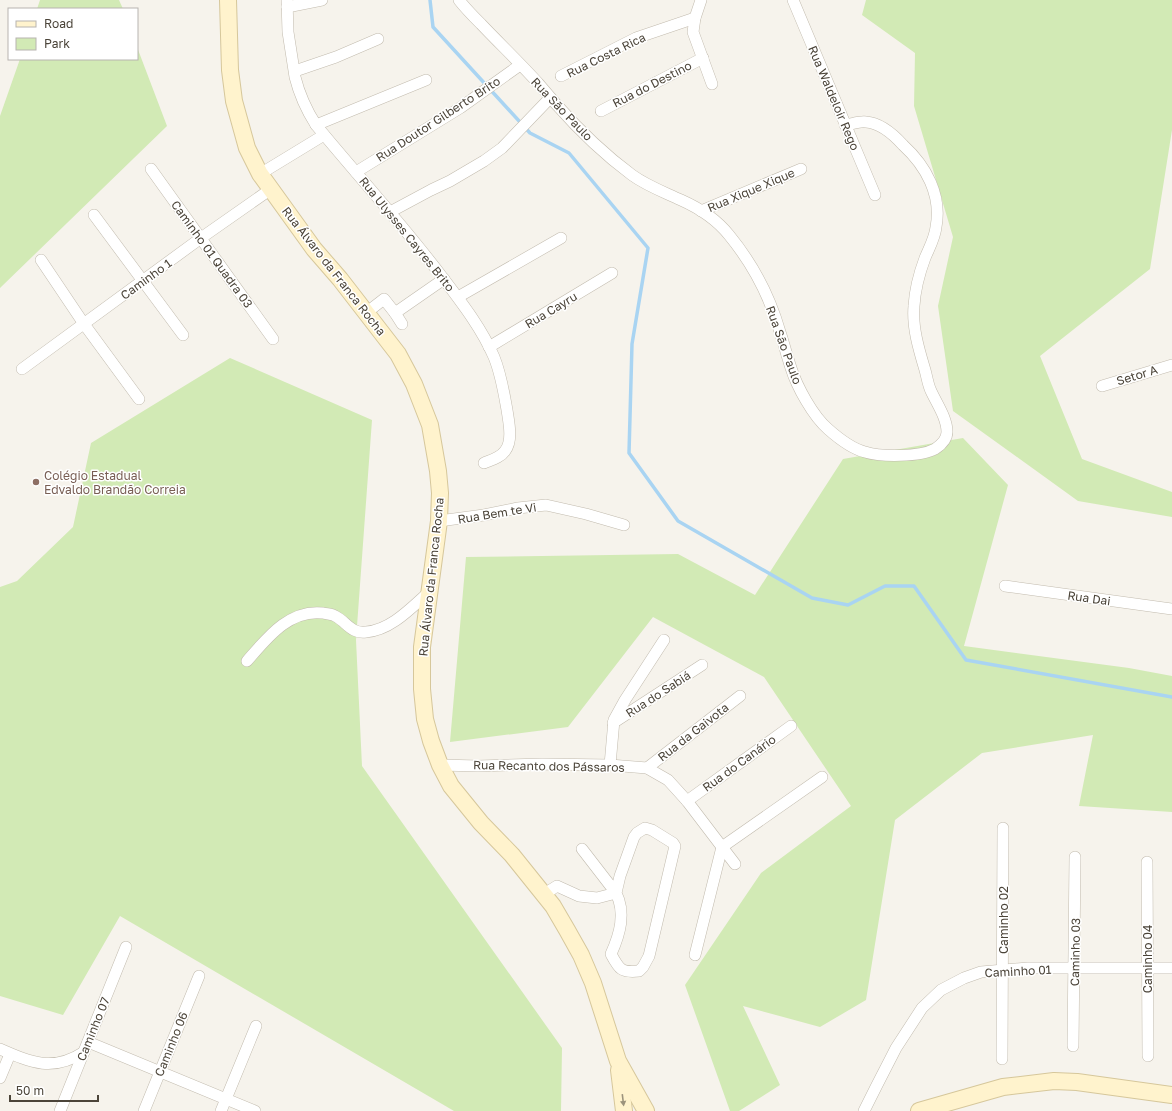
<svg xmlns="http://www.w3.org/2000/svg" width="1172" height="1111" font-family="'Golos Text',sans-serif">
  <rect width="100%" height="100%" fill="#f6f3ec"/>
  <g fill="#d2eab5">
    <polygon points="40,0 119,0 123,9 37,9"/>
    <polygon points="866,0 1172,0 1172,130 1150,269 1040,356 1082,459 1172,492 1172,517 1078,501 953,411 938,306 953,237 914,106 915,53 862,15"/>
    <polygon points="137,47 167,126 0,288 0,116 20,59 137,59"/>
    <polygon points="230,358 372,420 356,640 362,766 562,1048 561,1111 454,1111 120,916 63,1015 0,996 0,587 17,581 73,527 91,443"/>
    <polygon points="963,438 1008,485 964,646 1129,668 1172,676 1172,812 1079,806 1093,735 982,753 895,820 866,1000 820,1027 743,1006 780,1085 739,1111 730,1111 685,985 761,873 851,806 764,677 653,617 568,727 450,742 466,557 678,554 755,595 843,459"/>
  </g>
  <g fill="none" stroke-linecap="round" stroke-linejoin="round">
    <polyline stroke="#a9d4f2" stroke-width="3.5" points="430,0 433,27 530,133 569,153 648,248 632,344 629,453 678,521 812,598 848,605 885,586 914,586 966,660 1172,697"/>
    <g stroke="#c2bbae" stroke-width="12">
      <g id="street">
        <path d="M287,0L288,32L295,77C299,93 307,111 316,125C358,176 403,225 443,278C462,303 482,329 494,357C501,374 504,393 507,410C509,423 513,441 505,451C500,458 491,460 484,463"/>
        <path d="M459,0C466,9 473,16 481,24C500,44 520,63 538,83C544,90 550,97 556,104C578,129 605,155 632,175C647,186 664,192 681,200C699,208 717,220 729,235C752,263 770,297 780,332C784,344 787,356 791,368C797,387 813,416 828,429C837,437 853,449 865,452C881,457 920,457 935,449C941,445 947,439 947,432C947,418 937,404 931,391C928,385 927,377 925,370C919,350 912,327 914,306C915,289 919,274 925,258C929,248 935,238 936,227C942,195 926,166 903,145C894,135 880,123 866,122C860,121 852,124 845,125"/>
        <polyline points="701,0 695,18 693,32 712,84"/>
        <polyline points="793,0 875,195"/>
        <polyline points="287,7 322,0"/>
        <polyline points="295,71 336,57 378,39"/>
        <polyline points="561,76 636,38 695,18"/>
        <polyline points="601,111 703,58"/>
        <polyline points="316,125 426,80"/>
        <polyline points="151,169 273,339"/>
        <polyline points="356,172 460,108 520,65"/>
        <polyline points="260,174 324,135"/>
        <polyline points="701,211 801,169"/>
        <polyline points="390,212 431,190 450,181 484,161 502,148 550,98"/>
        <polyline points="94,215 183,335"/>
        <polyline points="41,260 84,324 139,399"/>
        <polyline points="458,297 561,238"/>
        <polyline points="366,313 384,299 395,313 444,279"/>
        <polyline points="395,313 402,324"/>
        <polyline points="489,347 612,273"/>
        <polyline points="22,369 201,238 271,189"/>
        <polyline points="1102,386 1172,365"/>
        <polyline points="439,521 484,515 518,508 546,505 586,514 624,525"/>
        <polyline points="1005,586 1172,609"/>
        <path d="M247,661C267,638 289,609 323,613C327,614 332,614 335,616C347,622 351,634 366,632C391,630 411,608 429,592"/>
        <polyline points="613,723 702,665"/>
        <polyline points="440,765 478,766 542,764 610,765 647,768 668,780 678,791 687,801 735,864"/>
        <polyline points="610,765 614,720 625,700 664,640"/>
        <polyline points="647,768 740,696"/>
        <polyline points="687,801 791,726"/>
        <polyline points="1147,862 1148,1056"/>
        <path d="M543,895L557,886L579,896L597,898L616,893L620,876L634,837L637,833L645,828L652,830L673,843L675,846L649,956L643,967L639,971C621,973 619,969 611,954C620,934 626,913 616,893L582,849"/>
        <polyline points="695,955 722,847 822,777"/>
        <polyline points="88,1042 255,1111"/>
        <polyline points="1073,1046 1075,857"/>
        <path d="M0,1049C32,1063 53,1072 84,1052"/>
        <polyline points="1002,1059 1003,828"/>
        <polyline points="0,1078 10,1054"/>
        <polyline points="60,1111 126,947"/>
        <polyline points="144,1111 199,976"/>
        <polyline points="221,1111 256,1026"/>
        <polyline points="864,1111 876,1087 896,1048 922,1008 941,990 964,978 981,972 1028,968 1172,968"/>
      </g>
    </g>
    <g stroke="#d6c79b" stroke-width="18">
      <g id="secondary">
        <polyline points="228,0 230,70 234,101 247,148 260,174 314,249 340,279 398,354 414,384 430,425 438,471 440,493 439,521 422,647 422,689 425,719 431,741 440,765 451,786 481,823 512,855 553,906 567,930 581,955 593,983 618,1061 646,1111"/>
        <polyline points="619,1070 624,1111"/>
        <polyline points="919,1111 1003,1087 1054,1081 1077,1082 1172,1095"/>
      </g>
    </g>
    <use href="#street" stroke="#fff" stroke-width="11"/>
    <use href="#secondary" stroke="#fff3cd" stroke-width="16"/>
  </g>
  <defs><path id="oneway-solid" d="M-6-.8H1V-3.2L6.5 0L1 3.2V.8H-6Z"/></defs>
  <use fill="#9c937c" href="#oneway-solid" transform="translate(623 1100) rotate(83)"/>
  <circle fill="#8d6e63" stroke="#fff" stroke-width="1.5" cx="36" cy="482" r="4"/>
  <g text-anchor="middle" dominant-baseline="central" stroke-width="3" stroke-linejoin="round" paint-order="stroke">
    <g font-size="12" fill="#4b4439" stroke="#fff">
      <text transform="translate(606 55) rotate(-26)">Rua Costa Rica</text>
      <text transform="translate(652 84) rotate(-27)">Rua do Destino</text>
      <text transform="translate(834 98) rotate(67)">Rua Waldeloir Rego</text>
      <text transform="translate(562 109) rotate(46)">Rua São Paulo</text>
      <text transform="translate(438 119) rotate(-33)">Rua Doutor Gilberto Brito</text>
      <text transform="translate(751 190) rotate(-23)">Rua Xique Xique</text>
      <text transform="translate(407 234) rotate(51)">Rua Ulysses Cayres Brito</text>
      <text transform="translate(212 254) rotate(54)">Caminho 01 Quadra 03</text>
      <text transform="translate(334 271) rotate(52)">Rua Álvaro da Franca Rocha</text>
      <text transform="translate(146 279) rotate(-36)">Caminho 1</text>
      <text transform="translate(551 310) rotate(-31)">Rua Cayru</text>
      <text transform="translate(784 345) rotate(70)">Rua São Paulo</text>
      <text transform="translate(1137 375) rotate(-17)">Setor A</text>
      <text transform="translate(497 513) rotate(-9)">Rua Bem te Vi</text>
      <text transform="translate(431 577) rotate(-84)">Rua Álvaro da Franca Rocha</text>
      <text transform="translate(1089 598) rotate(8)">Rua Dai</text>
      <text transform="translate(658 694) rotate(-33)">Rua do Sabiá</text>
      <text transform="translate(693 732) rotate(-38)">Rua da Gaivota</text>
      <text transform="translate(739 763) rotate(-36)">Rua do Canário</text>
      <text transform="translate(549 766) rotate(1)">Rua Recanto dos Pássaros</text>
      <text transform="translate(1003 920) rotate(-90)">Caminho 02</text>
      <text transform="translate(1075 952) rotate(-89)">Caminho 03</text>
      <text transform="translate(1147 959) rotate(-90)">Caminho 04</text>
      <text transform="translate(1018 971) rotate(-3)">Caminho 01</text>
      <text transform="translate(93 1029) rotate(-68)">Caminho 07</text>
      <text transform="translate(171 1044) rotate(-68)">Caminho 06</text>
    </g>
    <g font-size="12" fill="#785e54" stroke="#fff" text-anchor="start">
      <text x="44" y="475">Colégio Estadual<tspan x="44" dy="14">Edvaldo Brandão Correia</tspan></text>
    </g>
  </g>
  <rect x="8" y="8" width="130" height="52" fill="#ffffff" stroke="#b7b4b0"/>
  <rect x="16" y="21" width="20" height="6" fill="#fff3cd" stroke="#b7b4b0"/>
  <text x="44" y="28" font-size="12" fill="#4b4439">Road</text>
  <rect x="16" y="38" width="20" height="12" fill="#d2eab5" stroke="#b7b4b0"/>
  <text x="44" y="48" font-size="12" fill="#4b4439">Park</text>
  <path d="M10 1095v6h88v-6" fill="none" stroke="#4b4439" stroke-width="2"/>
  <text x="16" y="1095" font-size="12" fill="#4b4439" stroke="#ffffff" stroke-width="3" paint-order="stroke">50 m</text>
</svg>
